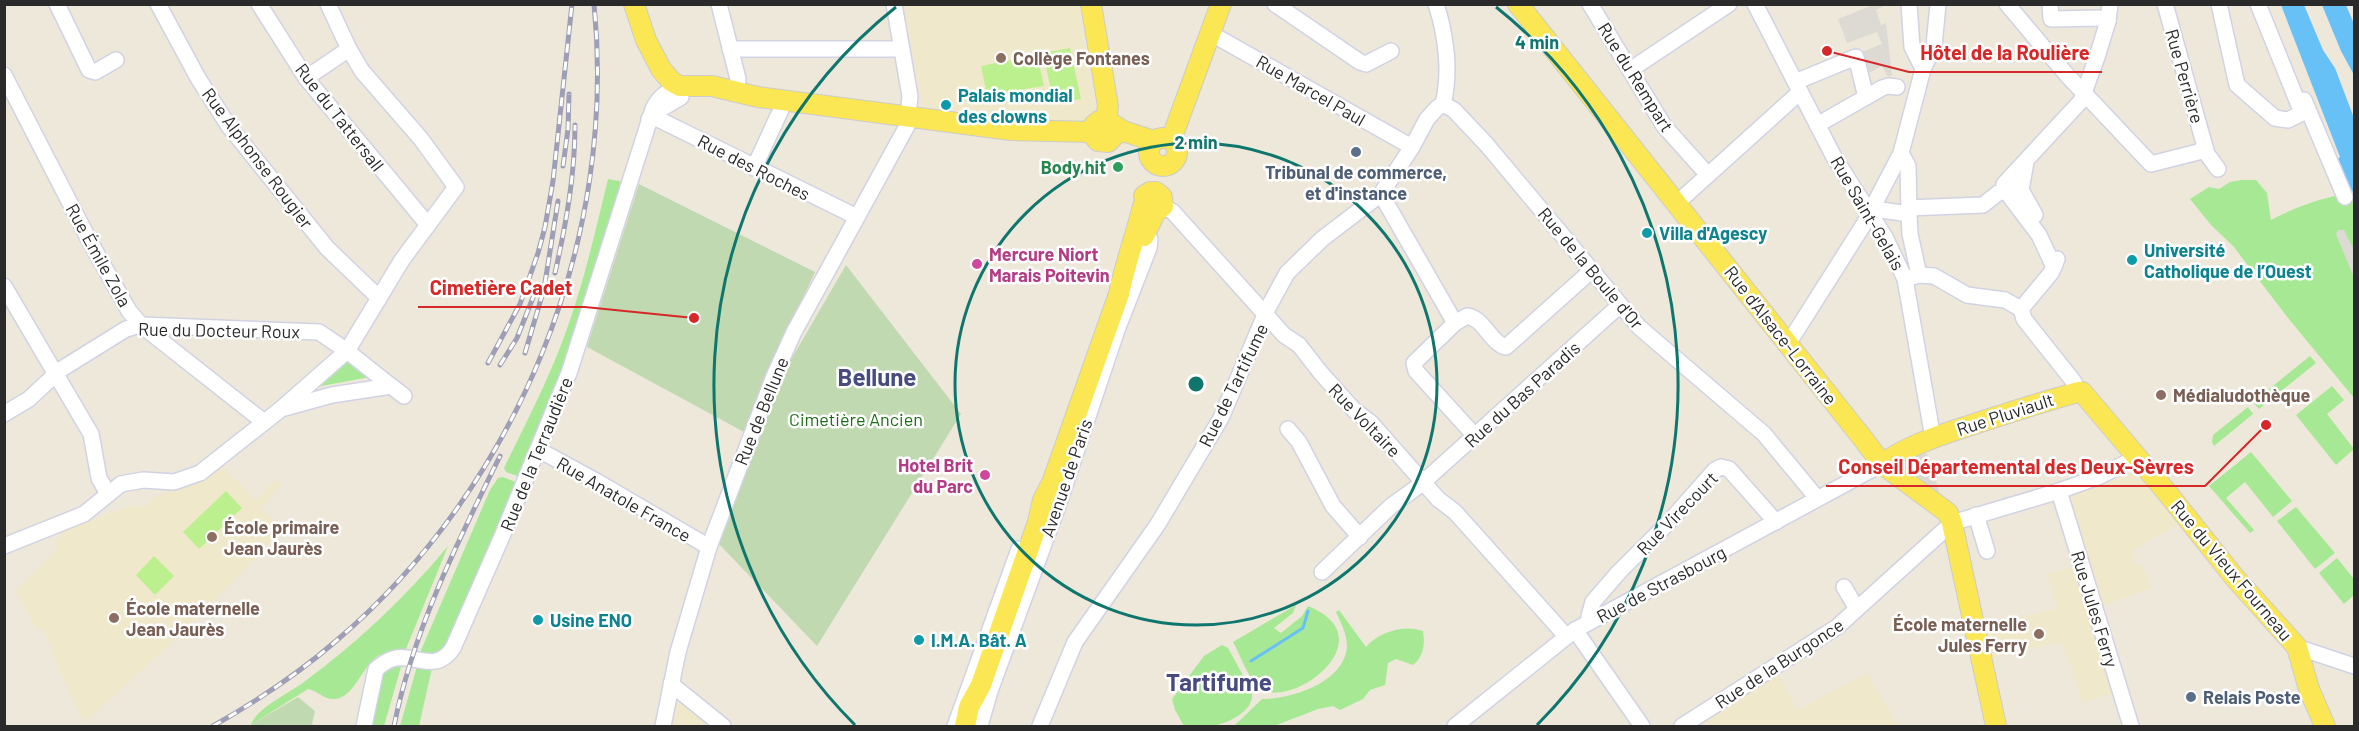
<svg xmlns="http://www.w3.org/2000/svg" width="2359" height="731" font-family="Barlow,sans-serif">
  <rect width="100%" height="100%" fill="#eee8db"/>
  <g fill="#f0e8ca">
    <polygon points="904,5 1080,5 1084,42 1097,108 1085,121 1032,120 922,106"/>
    <polygon points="223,466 256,501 276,479 282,485 261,508 282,530 236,579 174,641 84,723 51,652 52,648 42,628 38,631 15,591 57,549 53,544 64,530 128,507 138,505 144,508 152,498 206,480"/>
    <polygon points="2136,472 2139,473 2178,523 2169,530 2169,532 2155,537 2133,551 2136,566 2142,564 2152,588 2102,606 2069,495"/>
    <polygon points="2073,567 2113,693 2083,703 2062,643 2029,648 1989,660 1982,626 2056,609 2048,574"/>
    <polygon points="1778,672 1797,710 1867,673 1899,726 1708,726 1704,719"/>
    <polygon points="676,698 714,726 669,726"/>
  </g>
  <g fill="#a7e894">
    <path d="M608,179L624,182L574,342L520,477L506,472L504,468C527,421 551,375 568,326C585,278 596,228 608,179Z"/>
    <path d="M2242,180H2256L2267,193L2271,220C2297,206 2325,197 2354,192V398L2288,318L2233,246L2211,225L2190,199L2209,187L2219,189L2230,182Z"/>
    <polygon points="2310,356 2316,363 2259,409 2253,402"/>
    <polygon points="347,360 370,377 316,387"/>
    <polygon points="2332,386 2344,400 2327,414 2354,449 2336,465 2296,415"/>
    <polygon points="2248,407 2253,414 2214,446 2212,442 2213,435"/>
    <polygon points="2251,452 2292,501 2273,517 2245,482 2226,498 2254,530 2250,533 2209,486"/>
    <polygon points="503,477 518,483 445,648 430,656 419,655 490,490 498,478"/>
    <polygon points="2296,507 2335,553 2315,569 2277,521"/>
    <path d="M448,546L406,649C398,651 385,652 378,656C362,666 354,698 335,699C324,700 318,691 308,689L251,725C255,709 291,692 304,682C358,642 405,598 448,546Z"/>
    <polygon points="2337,558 2354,579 2354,595 2344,604 2319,573"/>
    <path d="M1296,605L1293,613L1274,628L1281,633L1302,616L1308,606C1387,638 1294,709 1262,689C1248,680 1241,656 1233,642Z"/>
    <path d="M1339,610L1366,647C1378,632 1405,624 1423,631C1425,644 1424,656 1413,665L1396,659L1388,663L1385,685L1370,690L1363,699L1340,710L1333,706L1318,709L1274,726H1234L1262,699C1291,699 1344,683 1347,647C1347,634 1341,623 1336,612Z"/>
    <path d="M1222,645L1228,648L1251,690C1258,709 1229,723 1213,726C1204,728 1193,727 1184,726L1175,710L1172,699L1204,656Z"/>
    <polygon points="397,661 401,667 384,726 371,726 380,674"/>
    <polygon points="418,663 432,668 419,726 400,726"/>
  </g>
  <g fill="#c0d9b1">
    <polygon points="639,184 815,272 770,367 744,432 587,347"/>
    <polygon points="846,265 961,414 817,646 716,541 778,382"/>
    <polygon points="298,697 315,711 312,724 315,726 249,726"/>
  </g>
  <g fill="#bcf08f">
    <polygon points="1070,48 1081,99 1054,104 1043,53"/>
    <polygon points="1037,55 1044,86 987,95 981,66"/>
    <polygon points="226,491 242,508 199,549 183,532"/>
    <polygon points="154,556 174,576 155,595 136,575"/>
  </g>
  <g fill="#dddad3">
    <polygon points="1873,5 1886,5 1876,10 1881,25 1886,23 1892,75 1888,77 1882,66 1865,75 1859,53 1882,44 1877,32 1847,43 1838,19"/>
    <polygon points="2338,230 2344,230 2354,250 2354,278 2336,234"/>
    <polygon points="1925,449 1937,484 1941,502 1898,464"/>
  </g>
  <g fill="#67c1f7">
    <polygon points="2281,5 2304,5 2323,50 2335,68 2354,118 2354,195 2337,159 2340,157"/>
    <polygon points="2322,5 2346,5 2354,24 2354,75 2341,51"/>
  </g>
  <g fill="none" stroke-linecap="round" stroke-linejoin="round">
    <polyline stroke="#67c1f7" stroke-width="3" points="1251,661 1303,628 1308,611"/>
    <g stroke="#d1d2e4" stroke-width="18">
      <g id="minor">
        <polyline points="57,4 89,70 95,72 116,60"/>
        <polyline points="158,4 198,78 228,125 327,248 378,297"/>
        <polyline points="259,4 306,78 428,225"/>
        <polyline points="719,4 738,79 737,91"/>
        <polyline points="1275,4 1360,62 1366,64 1391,51"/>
        <path d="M1436,4C1446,35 1451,72 1443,104"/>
        <polyline points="1590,4 1664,126 1708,175"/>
        <polyline points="1755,4 1834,157 1885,237 1905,279 1933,438"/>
        <polyline points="1909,4 1912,47 1923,69"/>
        <polyline points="2007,4 2066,74 2151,164 2198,152 2205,147"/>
        <polyline points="2050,4 2051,19 2099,18 2108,21"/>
        <polyline points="2165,4 2207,154 2218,169"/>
        <polyline points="2219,4 2237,85 2275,118 2288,120 2302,113 2258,4"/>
        <polyline points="1210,33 1412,147"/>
        <polyline points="730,49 902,49"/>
        <polyline points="1630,70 1729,4"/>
        <polyline points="4,75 89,240 129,311 141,325 264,422"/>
        <polyline points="306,78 349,49"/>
        <polyline points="1795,82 1856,57 1866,97"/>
        <polyline points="2304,100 2345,197"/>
        <polyline points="1443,104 1454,110 1487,145 1639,327 1764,434 1817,498"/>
        <polyline points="656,112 681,97"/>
        <polyline points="649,119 658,119 857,217"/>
        <polyline points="1817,125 1882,88 1888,86 1897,87"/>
        <polyline points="2026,162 2021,190 2035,215"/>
        <polyline points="754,168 785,101"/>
        <polyline points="1381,194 1455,323"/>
        <polyline points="1677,203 1800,92"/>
        <polyline points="1163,206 1173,212 1284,335 1299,345 1320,372 1354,410 1371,423 1438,499 1455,512 1566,636"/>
        <polyline points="1908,208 1983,205 1998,193 2014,189"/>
        <polyline points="1870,213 1881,210 1909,214 1908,166 1901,153"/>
        <polyline points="1909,214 1910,234 1919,275"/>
        <polyline points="2054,267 2039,235 2005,190 2004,184 2081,101 2097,57 2108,21 2110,4"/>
        <polyline points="1905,279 1919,275 1934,276 1967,295 2005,300 2021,309"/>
        <polyline points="4,286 91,434 99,478 108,494"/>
        <polyline points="2021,309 2051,273 2057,259"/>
        <polyline points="2021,309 2024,319 2074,382 2078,392"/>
        <polyline points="1788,344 1864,224 1901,153 1923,69 1934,46 1938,4"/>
        <polyline points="391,386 404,396"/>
        <polyline points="4,414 29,399 60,370 126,329 141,325 319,332 347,351 402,260 456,187 421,139 362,71 349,49 328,4"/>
        <polyline points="1288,429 1299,442 1333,506 1360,537"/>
        <path d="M1475,436L1416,371L1414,363L1455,323L1467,316C1484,318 1490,343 1506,347L1591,271"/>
        <polyline points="539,450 596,481 709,547"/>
        <polyline points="2059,491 2131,726"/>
        <polyline points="1976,515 1987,551"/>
        <polyline points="4,546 84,514 121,484 143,480 174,482 200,473 281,409 347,351 391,386 332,395 281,409"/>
        <polyline points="1322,572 1391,506 1420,485 1619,306"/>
        <polyline points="1844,587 1857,609"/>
        <polyline points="1589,622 1589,616 1593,602 1619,572 1669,522 1715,470 1721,467 1729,469 1776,522"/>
        <polyline points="1575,630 1642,726"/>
        <polyline points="2297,647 2354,666"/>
        <polyline points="671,684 723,726"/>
        <path d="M364,726L376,669C380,666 386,661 392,659C414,652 435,675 453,648L503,534L569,373L653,109C659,97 667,91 680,86"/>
        <polyline points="663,726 678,652 709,547 774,376 794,332 907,126 910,96 894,4"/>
        <polyline points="955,726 1019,549"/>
        <polyline points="980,726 990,691 1058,506 1117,330 1149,248 1150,240 1147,230"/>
        <polyline points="1040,726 1075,642 1158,524 1221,418 1268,308 1287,273 1322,239 1381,194 1412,147 1427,119 1437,108 1443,104"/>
        <polyline points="1455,726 1575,630 1882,464"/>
        <polyline points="1682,726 1837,627 1952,523 2059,491 2098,477 2138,457"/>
      </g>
    </g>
    <g stroke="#ccc" stroke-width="22">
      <g id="major">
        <polyline points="634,4 646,40 661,69 671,81 680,86 712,86 758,97 1011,130 1092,132"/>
        <polyline points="1091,4 1108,106 1106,120"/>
        <polyline points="1518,4 1864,440 1882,464 1948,513 1952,523 1996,726"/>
        <polyline points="1114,126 1115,135 1108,142 1098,141 1093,135 1094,125 1099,121 1106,120 1123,131 1154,141"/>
        <circle cx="1163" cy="152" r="14"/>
        <polyline points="1171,140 1221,4"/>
        <polyline points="1144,196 1150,192 1156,192 1162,197 1163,206 1155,213 1144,236"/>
        <path d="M1882,464C1906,447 1934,437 1962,428C2001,415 2039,403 2078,392H2082L2165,490L2235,578L2297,647L2309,689L2325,726"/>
        <path d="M965,726L969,707L981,685L1038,522L1043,500L1052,483L1119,294C1125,264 1136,235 1143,206"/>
      </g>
    </g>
    <use href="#minor" stroke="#fff" stroke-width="15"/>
    <use href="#major" stroke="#fbe653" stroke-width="20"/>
    <g stroke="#9e9fb6" stroke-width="5">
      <g id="rail">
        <polyline points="563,166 568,129 569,94"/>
        <path d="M555,273C566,224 575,175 575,125"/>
        <polyline points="525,353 544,289 558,201"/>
        <polyline points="488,363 520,304 538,253 545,227 553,181 572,4"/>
        <polyline points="500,365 517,338 534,295"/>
        <path d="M213,726C257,701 298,674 336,641C517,487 618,241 594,4"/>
        <path d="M394,726C413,631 457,543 500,456"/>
      </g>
    </g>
    <use href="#rail" stroke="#fff" stroke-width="3" stroke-dasharray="9" stroke-linecap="butt"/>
  </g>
  <g fill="none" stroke="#0f766e" stroke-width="3">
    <circle cx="1196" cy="384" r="241"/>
    <path d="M855 725A482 482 0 0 1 896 7M1496 7A482 482 0 0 1 1537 725"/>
  </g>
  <g fill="#8d6e63" stroke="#fff" stroke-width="2">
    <circle cx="1001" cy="58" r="6"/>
    <circle cx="2161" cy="395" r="6"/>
    <circle cx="212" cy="537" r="6"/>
    <circle cx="114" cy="618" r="6"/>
    <circle cx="2039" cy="634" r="6"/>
  </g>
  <g fill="#0f9aa8" stroke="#fff" stroke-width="2">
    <circle cx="946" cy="105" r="6"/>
    <circle cx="1647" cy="233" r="6"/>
    <circle cx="2132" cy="260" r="6"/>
    <circle cx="538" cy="620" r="6"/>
    <circle cx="919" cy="640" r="6"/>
  </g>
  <g fill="#5c6f8a" stroke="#fff" stroke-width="2">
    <circle cx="1356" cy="152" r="6"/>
    <circle cx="2191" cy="697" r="6"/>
  </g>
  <circle fill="#2e9e5b" stroke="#fff" stroke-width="2" cx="1118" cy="167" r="6"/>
  <g fill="#d1479c" stroke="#fff" stroke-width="2">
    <circle cx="977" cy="264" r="6"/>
    <circle cx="985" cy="475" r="6"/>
  </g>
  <g text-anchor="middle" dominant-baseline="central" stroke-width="5" stroke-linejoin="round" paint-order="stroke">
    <g font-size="18" font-weight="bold" fill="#785e54" stroke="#fff" text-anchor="start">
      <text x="1013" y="58">Collège Fontanes</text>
      <text x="2173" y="395">Médialudothèque</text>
      <text x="224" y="527">École primaire<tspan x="224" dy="21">Jean Jaurès</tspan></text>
      <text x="126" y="608">École maternelle<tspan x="126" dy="21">Jean Jaurès</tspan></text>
      <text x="2027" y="624" text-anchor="end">École maternelle<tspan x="2027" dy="21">Jules Ferry</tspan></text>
    </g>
    <g font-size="18" fill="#2a2a2a" stroke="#fff">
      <text transform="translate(2185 76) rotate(74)">Rue Perrière</text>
      <text transform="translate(1636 77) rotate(58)">Rue du Rempart</text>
      <text transform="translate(1311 90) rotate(30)">Rue Marcel Paul</text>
      <text transform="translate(340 117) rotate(52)">Rue du Tattersall</text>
      <text transform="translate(258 158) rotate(53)">Rue Alphonse Rougier</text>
      <text transform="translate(754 167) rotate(27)">Rue des Roches</text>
      <text transform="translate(1868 213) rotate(60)">Rue Saint-Gelais</text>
      <text transform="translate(99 255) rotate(61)">Rue Émile Zola</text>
      <text transform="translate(1591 268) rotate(50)">Rue de la Boule d'Or</text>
      <text transform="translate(219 330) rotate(1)">Rue du Docteur Roux</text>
      <text transform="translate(1781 335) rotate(52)">Rue d'Alsace-Lorraine</text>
      <text transform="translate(1233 385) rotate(-64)">Rue de Tartifume</text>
      <text transform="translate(1522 394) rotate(-42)">Rue du Bas Paradis</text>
      <text transform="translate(761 411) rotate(-68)">Rue de Bellune</text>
      <text transform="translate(2005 414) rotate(-18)">Rue Pluviault</text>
      <text transform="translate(1365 420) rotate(46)">Rue Voltaire</text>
      <text transform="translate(536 454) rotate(-68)">Rue de la Terraudière</text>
      <text transform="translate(1066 478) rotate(-71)">Avenue de Paris</text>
      <text transform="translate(624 499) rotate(30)">Rue Anatole France</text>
      <text transform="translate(1677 513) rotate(-46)">Rue Virecourt</text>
      <text transform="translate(2232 570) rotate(50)">Rue du Vieux Fourneau</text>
      <text transform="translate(1661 584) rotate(-28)">Rue de Strasbourg</text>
      <text transform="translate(2095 609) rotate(73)">Rue Jules Ferry</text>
      <text transform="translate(1779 663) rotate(-33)">Rue de la Burgonce</text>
    </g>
    <g font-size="18" font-weight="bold" fill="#0d838f" stroke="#fff" text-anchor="start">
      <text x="958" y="95">Palais mondial<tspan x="958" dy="21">des clowns</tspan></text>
      <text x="1659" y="233">Villa d'Agescy</text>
      <text x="2144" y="250">Université<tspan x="2144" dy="21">Catholique de l’Ouest</tspan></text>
      <text x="550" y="620">Usine ENO</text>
      <text x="931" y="640">I.M.A. Bât. A</text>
    </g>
    <g font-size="18" font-weight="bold" fill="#27864d" stroke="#fff" text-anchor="end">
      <text x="1106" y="167">Body hit</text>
    </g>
    <g font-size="18" font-weight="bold" fill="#4e5e75" stroke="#fff">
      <text x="1356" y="172">Tribunal de commerce,<tspan x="1356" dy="21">et d'instance</tspan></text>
      <text x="2203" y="697" text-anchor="start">Relais Poste</text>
    </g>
    <g font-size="18" font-weight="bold" fill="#b23c85" stroke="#fff" text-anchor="start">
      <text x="989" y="254">Mercure Niort<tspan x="989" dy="21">Marais Poitevin</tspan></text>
      <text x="973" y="465" text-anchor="end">Hotel Brit<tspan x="973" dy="21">du Parc</tspan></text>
    </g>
    <g font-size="18" fill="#1d6d15" stroke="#fff">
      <text x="856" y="419">Cimetière Ancien</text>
    </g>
    <g font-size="24" font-weight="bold" fill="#474b7f" stroke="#fff">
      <text x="877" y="376">Bellune</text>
      <text x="1219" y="681">Tartifume</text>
    </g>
  </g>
  <circle cx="1196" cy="384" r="9" fill="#0f766e" stroke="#fff" stroke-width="3"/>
  <g font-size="18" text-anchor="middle" font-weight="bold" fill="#0f766e" stroke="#fff" stroke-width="5" stroke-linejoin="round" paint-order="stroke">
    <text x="1537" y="49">4 min</text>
    <text x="1196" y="149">2 min</text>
  </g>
  <path fill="none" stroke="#d62828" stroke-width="2" d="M1827 51L1909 72H2102M694 318L585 307H418M2266 425L2205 486H1826"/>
  <g fill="#d62828" stroke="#fff" stroke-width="2">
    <circle cx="1827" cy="51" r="6"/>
    <circle cx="694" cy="318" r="6"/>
    <circle cx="2266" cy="425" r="6"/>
  </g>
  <g font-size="20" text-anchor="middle" font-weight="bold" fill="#d62828" stroke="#fff" stroke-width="5" stroke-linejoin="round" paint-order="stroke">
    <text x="2005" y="60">Hôtel de la Roulière</text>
    <text x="501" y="295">Cimetière Cadet</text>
    <text x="2016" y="474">Conseil Départemental des Deux-Sèvres</text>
  </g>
  <rect width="2359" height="731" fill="none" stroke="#2a2a2a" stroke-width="12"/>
</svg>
